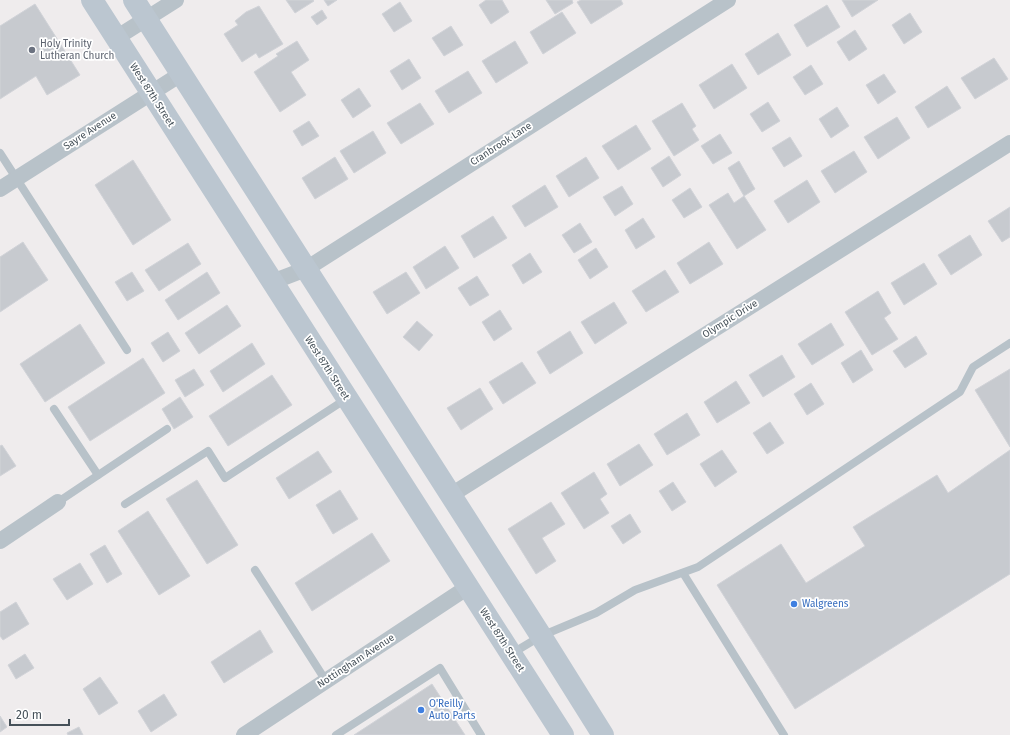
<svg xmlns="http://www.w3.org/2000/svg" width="1010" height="735" font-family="'Fira Sans',sans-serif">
  <rect width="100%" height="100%" fill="#efeced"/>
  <g fill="#c7cacf" stroke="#d1d3d8">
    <polygon points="286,0 313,0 314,1 295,13"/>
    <polygon points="324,0 337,0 328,6"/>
    <polygon points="486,0 502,0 509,12 491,24 479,5"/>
    <polygon points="546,0 572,0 573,3 555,14"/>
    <polygon points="581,0 621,0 623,4 591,24 577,2"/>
    <polygon points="842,0 878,0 852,17"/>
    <polygon points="400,2 412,21 394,32 382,14"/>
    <polygon points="35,4 80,75 47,95 36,76 0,99 0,26"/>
    <polygon points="827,5 840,27 807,47 794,25"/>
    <polygon points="259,6 283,44 259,58 256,53 242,62 224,34 238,25 235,21 246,12"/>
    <polygon points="322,10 327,18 317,25 311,17"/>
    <polygon points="562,12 576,33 543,54 530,32"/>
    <polygon points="910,13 922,32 904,44 892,25"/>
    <polygon points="451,26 463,45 444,56 432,38"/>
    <polygon points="855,30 867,49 849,61 837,42"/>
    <polygon points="778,33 791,55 758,75 745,54"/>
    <polygon points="297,41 309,60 291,72 306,95 280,112 254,72 278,56 276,54"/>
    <polygon points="515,41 528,63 496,83 482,61"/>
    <polygon points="994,58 1008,79 975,99 961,78"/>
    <polygon points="409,59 421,78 402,90 390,71"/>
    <polygon points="732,64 747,88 714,109 699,85"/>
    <polygon points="811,65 823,84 805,95 793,77"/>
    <polygon points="468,71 482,93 449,113 435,91"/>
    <polygon points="884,74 896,92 878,104 866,85"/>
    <polygon points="947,86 961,108 928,128 915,107"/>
    <polygon points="359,88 371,106 353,118 341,100"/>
    <polygon points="768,102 780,121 762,132 750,114"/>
    <polygon points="420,103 434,124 401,144 387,123"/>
    <polygon points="682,103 696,126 692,129 699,140 674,156 652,121"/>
    <polygon points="837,107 849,126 831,138 819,119"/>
    <polygon points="897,117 910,138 878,159 864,137"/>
    <polygon points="309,121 319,136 302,146 293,131"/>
    <polygon points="636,125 651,149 618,170 602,146"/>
    <polygon points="373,131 386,153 354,173 340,151"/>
    <polygon points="720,134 732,153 713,164 701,146"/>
    <polygon points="790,137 802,156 784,167 772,148"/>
    <polygon points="854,151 867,172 835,193 821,171"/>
    <polygon points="669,156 681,175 663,187 651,168"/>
    <polygon points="335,157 348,179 315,199 302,178"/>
    <polygon points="586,157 599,178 569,197 556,176"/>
    <polygon points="133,160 171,220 133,245 95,185"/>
    <polygon points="739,161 755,189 744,196 728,168"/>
    <polygon points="807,180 820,202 788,223 774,201"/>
    <polygon points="545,185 558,207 525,227 512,206"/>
    <polygon points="622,186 633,204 615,216 603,197"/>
    <polygon points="690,188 702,207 684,218 672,200"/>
    <polygon points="728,193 734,203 744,196 766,230 737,249 709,205"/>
    <polygon points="1010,207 1010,237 1002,242 988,221"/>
    <polygon points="493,216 507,238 474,258 461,236"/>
    <polygon points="643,218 655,237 636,249 625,230"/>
    <polygon points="580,223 592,242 574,253 562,235"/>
    <polygon points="970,235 982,255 951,275 938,255"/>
    <polygon points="23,242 48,280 0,312 0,257"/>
    <polygon points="709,242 723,264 690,284 677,263"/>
    <polygon points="188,243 201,264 159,291 145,270"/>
    <polygon points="445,246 459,268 426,289 413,267"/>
    <polygon points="596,248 608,267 590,279 578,260"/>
    <polygon points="530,253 542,272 523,284 512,265"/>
    <polygon points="924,263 937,284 904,305 891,283"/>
    <polygon points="665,270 679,292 646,312 632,291"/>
    <polygon points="132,272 144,291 127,301 115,282"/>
    <polygon points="207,272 220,293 178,320 165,300"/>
    <polygon points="406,272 420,293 387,314 373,292"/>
    <polygon points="477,276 489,295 470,306 458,288"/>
    <polygon points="878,291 891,313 884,318 898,339 872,355 845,312"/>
    <polygon points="614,302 627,323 595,344 581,322"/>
    <polygon points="227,305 241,326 199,354 185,333"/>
    <polygon points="500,310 512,329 494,341 482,322"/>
    <polygon points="417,321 433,335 419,351 403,337"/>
    <polygon points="831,323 844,345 812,365 798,344"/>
    <polygon points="80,324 105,363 45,402 20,364"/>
    <polygon points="570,331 583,353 550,374 537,352"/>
    <polygon points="168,332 180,351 163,362 151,343"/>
    <polygon points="916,336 927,354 905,368 893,351"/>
    <polygon points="252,343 265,364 223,392 210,371"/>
    <polygon points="861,350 873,370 853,383 841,363"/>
    <polygon points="782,355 795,377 763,397 749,375"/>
    <polygon points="143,358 165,393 90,441 68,407"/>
    <polygon points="522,362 536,383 503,404 489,382"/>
    <polygon points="194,369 204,385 185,397 175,380"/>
    <polygon points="1010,369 1010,447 975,390"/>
    <polygon points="272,375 292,405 228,446 209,416"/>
    <polygon points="736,381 750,403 717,423 704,402"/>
    <polygon points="811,383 824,404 807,415 794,394"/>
    <polygon points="480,388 493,409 461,430 447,408"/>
    <polygon points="180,397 193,417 174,429 162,409"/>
    <polygon points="687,413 700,435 667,455 654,434"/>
    <polygon points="770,422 784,443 767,454 753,433"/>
    <polygon points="639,444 653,465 620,486 607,464"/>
    <polygon points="2,445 16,466 0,476 0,446"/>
    <polygon points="722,450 737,472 715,487 700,464"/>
    <polygon points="1010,450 1010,574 795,709 717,585 781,544 806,583 865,546 853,527 937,475 948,493"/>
    <polygon points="318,451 332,472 289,499 276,478"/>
    <polygon points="594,472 607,494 600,499 609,513 584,529 561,493"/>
    <polygon points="197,480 238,545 207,564 166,499"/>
    <polygon points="673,482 686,502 672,511 659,491"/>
    <polygon points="340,490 358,519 333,534 316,505"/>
    <polygon points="551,502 565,524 542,538 556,561 536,574 508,529"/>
    <polygon points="148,511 190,576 159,595 118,531"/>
    <polygon points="630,514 641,532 623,544 611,526"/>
    <polygon points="372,533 390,561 312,611 295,583"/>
    <polygon points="105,545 122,574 107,583 90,554"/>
    <polygon points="80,563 93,584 67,600 53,579"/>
    <polygon points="16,602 29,624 3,640 0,636 0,612"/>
    <polygon points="260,630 273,652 224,683 211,662"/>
    <polygon points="25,654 34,668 16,679 8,665"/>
    <polygon points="100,677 118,703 99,715 83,689"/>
    <polygon points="432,684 465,735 354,735"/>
    <polygon points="164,694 177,715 151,732 138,711"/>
    <polygon points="0,716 7,727 0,732"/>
    <polygon points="79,727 83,735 68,735 67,733"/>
  </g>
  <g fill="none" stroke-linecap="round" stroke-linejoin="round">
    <g stroke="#b8c2c9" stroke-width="8">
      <polyline points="0,153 127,350"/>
      <polyline points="54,409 98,475"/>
      <polyline points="58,502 167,429"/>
      <polyline points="125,504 208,451 225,478 346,399"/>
      <polyline points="255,570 326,681"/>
      <polyline points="683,573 784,735"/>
      <polyline points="511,654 541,636 596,613 635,590 698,567 960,392 973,367 1010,343"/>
      <polyline points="336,735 440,668 481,735"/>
    </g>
    <g stroke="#b8c2c9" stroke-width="16">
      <polyline points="116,38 176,0"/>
      <polyline points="0,189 181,74"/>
      <polyline points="272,282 306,269 728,0"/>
      <polyline points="451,495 1010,143"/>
      <polyline points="0,541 58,502"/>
      <polyline points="244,735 468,587"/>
    </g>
    <g stroke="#bbc6d0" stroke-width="22">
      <polyline points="92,0 563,735"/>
      <polyline points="134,0 541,636 603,735"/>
    </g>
  </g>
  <circle fill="#6b7280" stroke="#fff" stroke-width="1.5" cx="32" cy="50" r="4"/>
  <g fill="#3f7fe0" stroke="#fff" stroke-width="1.5">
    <circle cx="794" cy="604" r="4"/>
    <circle cx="421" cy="710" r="4"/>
  </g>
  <g text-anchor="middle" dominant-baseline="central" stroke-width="3.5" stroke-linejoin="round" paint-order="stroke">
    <g font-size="10" fill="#5b616d" stroke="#fff" text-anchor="start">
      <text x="40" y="44">Holy Trinity<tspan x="40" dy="12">Lutheran Church</tspan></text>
    </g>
    <g font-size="10" fill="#465159" stroke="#fff">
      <text transform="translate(152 95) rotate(57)">West 87th Street</text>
      <text transform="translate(90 131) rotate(-33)">Sayre Avenue</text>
      <text transform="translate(501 144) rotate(-33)">Cranbrook Lane</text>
      <text transform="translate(730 319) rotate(-32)">Olympic Drive</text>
      <text transform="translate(327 368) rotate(57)">West 87th Street</text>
      <text transform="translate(502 640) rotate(57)">West 87th Street</text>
      <text transform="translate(356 661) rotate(-33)">Nottingham Avenue</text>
    </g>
    <g font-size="10" fill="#366cbe" stroke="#fff" text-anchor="start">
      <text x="802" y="604">Walgreens</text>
      <text x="429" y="704">O'Reilly<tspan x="429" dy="12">Auto Parts</tspan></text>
    </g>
  </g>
  <path d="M10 719v6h59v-6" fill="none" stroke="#465159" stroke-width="2"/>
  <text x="16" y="719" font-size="12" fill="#465159" stroke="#ffffff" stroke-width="3" paint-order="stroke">20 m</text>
</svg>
